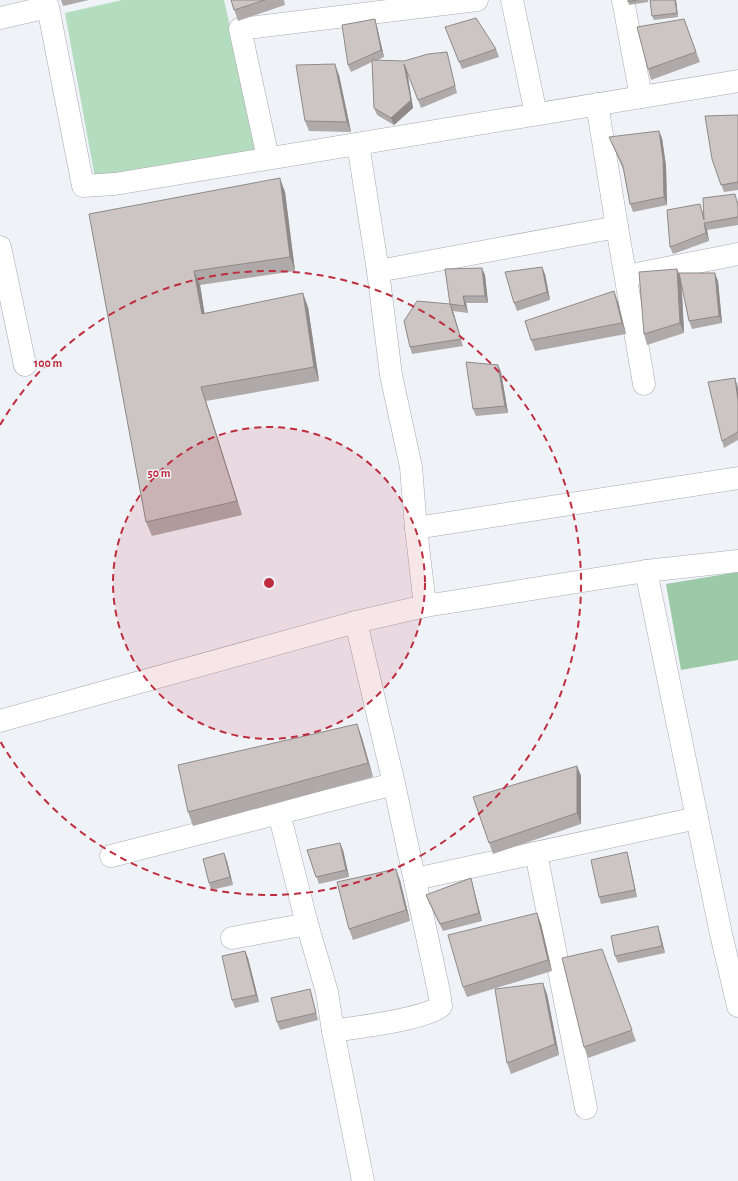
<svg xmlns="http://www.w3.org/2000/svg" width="738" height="1181" font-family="'Alegreya Sans',sans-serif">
  <rect width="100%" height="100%" fill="#eff2f7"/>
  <polygon fill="#b4dcbe" points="122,0 224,0 259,154 95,178 65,13"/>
  <polygon fill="#9ccaa8" points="738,572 738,660 681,670 666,584"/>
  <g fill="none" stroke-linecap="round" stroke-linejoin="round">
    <g stroke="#a8aab0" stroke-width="23">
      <g id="minor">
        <polyline points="512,0 536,114"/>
        <polyline points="623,0 641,97"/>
        <polyline points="0,18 48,7 83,186 115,184 738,81"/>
        <polyline points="358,144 378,271 391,375 411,467 416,528"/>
        <polyline points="268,158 240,29 477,0"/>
        <polyline points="617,227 644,384"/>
        <polyline points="0,247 25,365"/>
        <polyline points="378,271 617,227 597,104"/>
        <polyline points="626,276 738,254"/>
        <polyline points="646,571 721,934 738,1006"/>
        <polyline points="425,606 416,528 738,478"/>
        <polyline points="0,721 356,622 425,606 646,571 738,561"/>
        <polyline points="536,853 586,1108"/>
        <polyline points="111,856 279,813"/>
        <polyline points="415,879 697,818"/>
        <polyline points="232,938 307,924"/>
        <path d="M333,1031C357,1027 424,1020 441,1006L439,992L394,784L356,622"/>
        <polyline points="363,1181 333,1031 327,992 307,924 279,813 394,784"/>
      </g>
    </g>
    <use href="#minor" stroke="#fff" stroke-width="22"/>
  </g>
  <g fill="#afa9a9">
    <polygon points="61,0 89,0 63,6"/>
    <polygon points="231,0 284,0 285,5 238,21"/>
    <polygon points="628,0 648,0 648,2 629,5"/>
    <polygon points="650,0 676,0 678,17 654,20 652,16"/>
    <polygon points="684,19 700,62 651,80 648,69"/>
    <polygon points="377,27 384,57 376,61 404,61 447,52 449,60 457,93 421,108 407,71 413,108 394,125 377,115 374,108 372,62 351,72 348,65"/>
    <polygon points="448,34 496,49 499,57 462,69"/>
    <polygon points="339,75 351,132 309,131 305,121"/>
    <polygon points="738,115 738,190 724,192 712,159"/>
    <polygon points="609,137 662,138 666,166 667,205 633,212 630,204 623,169"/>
    <polygon points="285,192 295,271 200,285 204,313 308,307 319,381 206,401 242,515 152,536 146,522 89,214"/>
    <polygon points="738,201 738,225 707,230 709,241 673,254 670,247 703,211 704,215"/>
    <polygon points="677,269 679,273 718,281 722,323 692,329 689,321 682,287 684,333 647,345 644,334"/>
    <polygon points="545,274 550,300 517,311 514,303"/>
    <polygon points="485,275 488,303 466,303 468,313 453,311 463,346 412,354 410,347 450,304"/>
    <polygon points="618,302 626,334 535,351 531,340"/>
    <polygon points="501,372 508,413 476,416 473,409"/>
    <polygon points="735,378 738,388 738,440 724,448 722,441"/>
    <polygon points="357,724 362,738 373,777 193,826 188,812"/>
    <polygon points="577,766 581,776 581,824 493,854 473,797"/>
    <polygon points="307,850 343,850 349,877 319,884"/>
    <polygon points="627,852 629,860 637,897 601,904 599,897"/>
    <polygon points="227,861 233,885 211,890 209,883"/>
    <polygon points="471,878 473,886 482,921 443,931 429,903 426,895"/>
    <polygon points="400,880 410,921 353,940 349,929"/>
    <polygon points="537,913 541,924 552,971 467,997 463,987"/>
    <polygon points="660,933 665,953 618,963 615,956"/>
    <polygon points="602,949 636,1041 588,1058 584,1047"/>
    <polygon points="245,951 248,958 259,1002 235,1008 232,1000"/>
    <polygon points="547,994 559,1055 511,1074 507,1063"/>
    <polygon points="312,996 318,1020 280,1030 277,1022"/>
  </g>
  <g fill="#8f8a89">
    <polygon points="675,0 676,0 678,17 677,13"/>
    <polygon points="375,19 377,27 384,57 381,50"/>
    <polygon points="335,64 339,75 351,132 347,122"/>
    <polygon points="404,64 407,71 413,108 394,125 391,118"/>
    <polygon points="659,131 662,138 666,166 667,205 664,197"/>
    <polygon points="280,178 285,192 295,271 290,257"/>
    <polygon points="704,223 707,230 709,241 706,233"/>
    <polygon points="542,267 545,274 550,300 547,292"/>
    <polygon points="482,268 485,275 488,303 485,296"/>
    <polygon points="677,269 681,280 684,333 680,323"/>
    <polygon points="194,271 200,285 207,328 202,314"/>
    <polygon points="715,273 718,281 722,323 719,316"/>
    <polygon points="614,291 618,302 626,334 622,323"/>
    <polygon points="303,293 308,307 319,381 314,367"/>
    <polygon points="463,296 466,303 468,313 465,306"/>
    <polygon points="450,304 453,311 463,346 461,339"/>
    <polygon points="498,365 501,372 508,413 505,406"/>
    <polygon points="735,378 738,388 738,401"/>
    <polygon points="201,387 206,401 242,515 237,501"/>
    <polygon points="357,724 362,738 373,777 368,763"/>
    <polygon points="577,766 581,776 581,824 577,813"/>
    <polygon points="340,843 343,850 349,877 346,870"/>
    <polygon points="627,852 629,860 637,897 635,890"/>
    <polygon points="224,853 227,861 233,885 230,877"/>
    <polygon points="396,869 400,880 410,921 406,910"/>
    <polygon points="471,878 473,886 482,921 479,913"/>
    <polygon points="537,913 541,924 552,971 548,960"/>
    <polygon points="658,926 660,933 665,953 662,946"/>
    <polygon points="245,951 248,958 259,1002 256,995"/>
    <polygon points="543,983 547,994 559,1055 555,1044"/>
  </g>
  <g fill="#ccc5c4" stroke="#8f8a89">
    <polygon points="231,0 265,0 234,10"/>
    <polygon points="628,0 637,0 628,2"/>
    <polygon points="650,0 675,0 677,13 652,16"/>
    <polygon points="476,18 496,49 459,62 445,27"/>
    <polygon points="375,19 381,50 348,65 342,25"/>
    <polygon points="684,19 696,52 648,69 637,27"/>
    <polygon points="447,52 455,86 418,100 404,64 411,100 391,118 374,108 372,60 404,61 428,54"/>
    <polygon points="335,64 347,122 305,121 296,65"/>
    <polygon points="738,115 738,182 721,185 712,159 705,116"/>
    <polygon points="659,131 663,159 664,197 630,204 623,166 609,137"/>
    <polygon points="280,178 290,257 194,271 202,314 303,293 314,367 201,387 237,501 146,522 89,214"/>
    <polygon points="735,194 738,206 738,217 704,223 706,233 670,247 667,210 700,204 704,220 703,198"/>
    <polygon points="542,267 547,292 514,303 505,272"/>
    <polygon points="482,268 485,296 463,296 465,306 450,304 445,269"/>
    <polygon points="677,269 680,323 644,334 639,272"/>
    <polygon points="679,273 715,273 719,316 689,321"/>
    <polygon points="614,291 622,323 531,340 525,321"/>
    <polygon points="417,301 450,304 461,339 410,347 404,321"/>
    <polygon points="466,362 498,365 505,406 473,409"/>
    <polygon points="735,378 738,401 738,432 722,441 708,382"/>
    <polygon points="357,724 368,763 188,812 178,765"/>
    <polygon points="577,766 577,813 489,843 473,797"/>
    <polygon points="340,843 346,870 316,877 307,850"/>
    <polygon points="627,852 635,890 599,897 591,860"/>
    <polygon points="224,853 230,877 209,883 203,859"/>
    <polygon points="396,869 406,910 349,929 337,882"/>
    <polygon points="471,878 479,913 440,924 426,895"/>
    <polygon points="537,913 548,960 463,987 448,935"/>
    <polygon points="658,926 662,946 615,956 611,936"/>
    <polygon points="602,949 632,1030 584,1047 562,958"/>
    <polygon points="245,951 256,995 232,1000 222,956"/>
    <polygon points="543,983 555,1044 507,1063 495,989"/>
    <polygon points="310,989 316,1013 277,1022 271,998"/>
  </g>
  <circle cx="269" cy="583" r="156" fill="#be2e3e" fill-opacity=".12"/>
  <g fill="none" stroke="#be2e3e" stroke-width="2" stroke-dasharray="7 5">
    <circle cx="269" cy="583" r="156"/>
    <path d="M0 425A312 312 0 1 1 0 741"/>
  </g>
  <circle cx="269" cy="583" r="6" fill="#be2e3e" stroke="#eff2f7" stroke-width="2"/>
  <g font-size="12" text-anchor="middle" font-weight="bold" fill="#be2e3e" stroke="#eff2f7" stroke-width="3" stroke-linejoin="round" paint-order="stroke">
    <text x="48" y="367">100 m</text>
    <text x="159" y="477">50 m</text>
  </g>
</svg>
